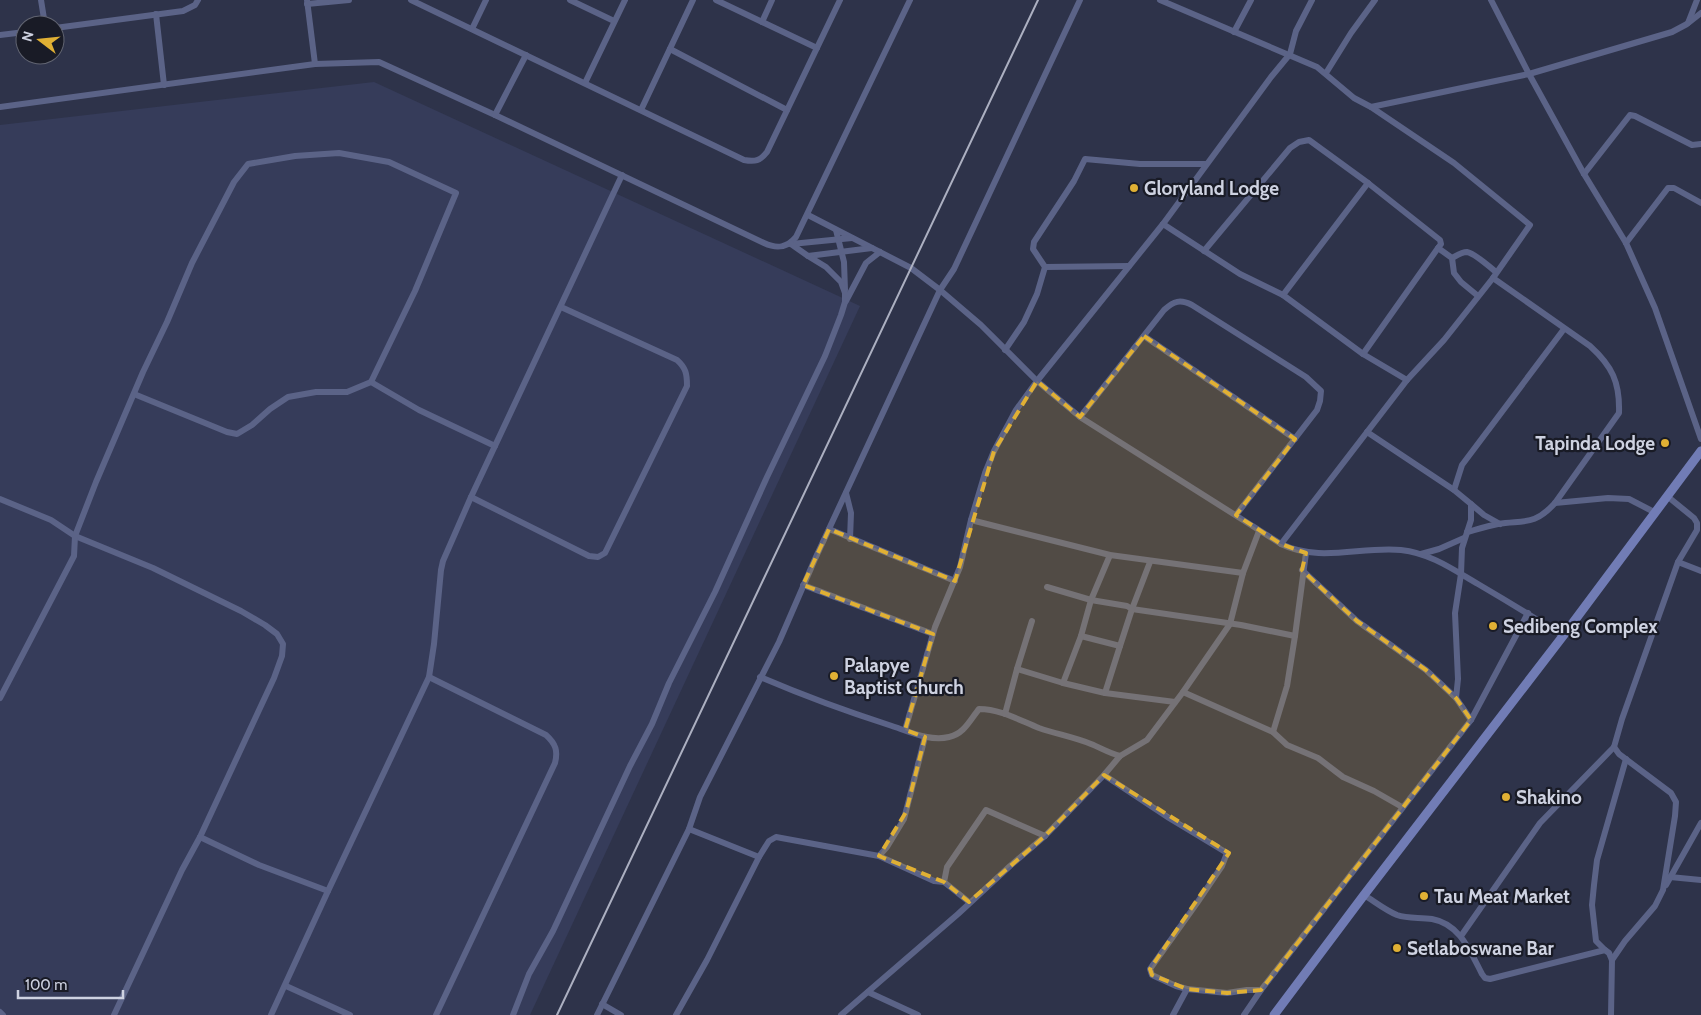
<svg xmlns="http://www.w3.org/2000/svg" width="1701" height="1015" font-family="Cabin,sans-serif">
  <rect width="100%" height="100%" fill="#2e334a"/>
  <polygon fill="#363c5a" points="374,82 860,306 530,1015 0,1015 0,125"/>
  <g fill="none" stroke-linecap="round" stroke-linejoin="round">
    <g stroke="#5b6387" stroke-width="6">
      <polyline points="41,0 45,25"/>
      <polyline points="307,0 315,64"/>
      <path d="M411,0L744,160C755,162 760,161 767,152L840,0"/>
      <polyline points="570,0 614,21"/>
      <polyline points="716,0 817,48"/>
      <polyline points="1160,0 1317,67 1354,98 1371,107 1454,163 1530,225 1493,278 1444,340 1407,380 1281,544"/>
      <polyline points="1491,0 1529,74 1584,174 1626,243 1655,308 1701,439"/>
      <polyline points="307,4 349,0"/>
      <polyline points="156,14 164,85"/>
      <polyline points="762,22 772,0"/>
      <polyline points="1688,23 1697,0"/>
      <polyline points="55,28 183,11 195,5 198,0"/>
      <polyline points="472,29 486,0"/>
      <polyline points="1234,32 1251,0"/>
      <polyline points="0,35 25,32"/>
      <polyline points="670,49 787,110"/>
      <polyline points="1326,73 1351,33 1375,0"/>
      <polyline points="585,83 625,0"/>
      <path d="M0,107L315,64L379,62L495,115L764,243C777,249 787,248 796,237L910,0"/>
      <polyline points="1371,107 1529,74 1672,32 1687,24 1701,13"/>
      <polyline points="641,110 693,0"/>
      <polyline points="495,115 526,55"/>
      <polyline points="1584,174 1630,115 1635,116 1692,145 1701,144"/>
      <path d="M808,215L911,268L940,290L981,325L1037,381L1080,417L1281,544C1320,563 1361,546 1401,550C1430,553 1454,570 1478,584C1507,601 1535,618 1563,636"/>
      <polyline points="1163,224 1240,274 1283,295 1363,354 1407,380"/>
      <polyline points="836,230 844,262 845,290"/>
      <polyline points="1626,243 1668,188 1674,188 1701,203"/>
      <polyline points="791,244 852,238"/>
      <polyline points="1438,248 1452,258 1454,273 1461,282 1478,296"/>
      <polyline points="1204,251 1290,148 1299,142 1309,140 1368,183 1440,240 1441,244 1438,248 1363,354"/>
      <polyline points="808,256 872,248"/>
      <path d="M1452,258C1456,256 1461,252 1467,252C1474,253 1490,267 1496,272"/>
      <polyline points="1045,267 1129,266"/>
      <polyline points="1283,295 1368,183"/>
      <polyline points="846,301 866,263 880,252"/>
      <polyline points="1144,336 1295,439"/>
      <polyline points="1005,350 1024,322 1037,294 1045,267 1033,249 1034,242 1074,181 1085,159 1140,164 1206,164"/>
      <polyline points="134,394 227,432 237,434 252,425 270,409 288,397 316,392 347,392 371,382 419,410 495,446"/>
      <path d="M1080,417L1164,310C1174,301 1180,299 1192,305L1306,377L1321,391L1320,401L1317,410L1236,515"/>
      <polyline points="1367,432 1454,490 1471,504 1471,520 1462,548 1461,574 1455,613 1458,679 1456,698"/>
      <polyline points="1454,490 1462,465 1564,329"/>
      <polyline points="846,493 851,513 850,539"/>
      <path d="M471,497L589,556L598,557L605,553L687,386C687,374 686,368 677,360L561,307"/>
      <polyline points="0,499 51,520 75,536 153,568 241,611 265,625 277,634 283,644 282,656 274,678 200,837 182,870 114,1015"/>
      <polyline points="1555,503 1608,498 1629,499 1654,512"/>
      <polyline points="1471,504 1484,515 1500,524"/>
      <polyline points="971,520 1110,555 1243,573"/>
      <polyline points="829,529 955,581"/>
      <path d="M1467,532C1478,529 1488,526 1498,524C1525,520 1534,526 1555,503L1619,413C1620,382 1612,366 1590,346L1493,278"/>
      <polyline points="1421,554 1439,549 1464,538"/>
      <polyline points="1678,562 1701,571"/>
      <polyline points="1302,570 1357,621 1426,670 1456,698 1471,720"/>
      <polyline points="803,585 933,634"/>
      <polyline points="1047,587 1091,600 1127,606 1132,609 1241,625 1295,636"/>
      <polyline points="1081,636 1120,646 1132,609 1150,562"/>
      <polyline points="1017,669 1032,621"/>
      <path d="M429,677L546,735C556,744 558,751 555,763L436,1015"/>
      <path d="M760,677C802,695 845,711 889,725C908,731 930,742 949,737C964,734 970,720 979,709C1000,709 1019,720 1039,728C1056,734 1074,737 1091,744C1101,748 1109,753 1120,756"/>
      <polyline points="1063,683 1105,693 1175,702"/>
      <polyline points="1183,692 1273,732 1287,745 1318,758 1343,777 1374,791 1402,807"/>
      <polyline points="1105,693 1120,646"/>
      <polyline points="0,698 74,556 75,536 96,482 143,372 167,322 192,263 234,182 248,164 295,156 339,153 389,162 456,193 415,291 371,382"/>
      <polyline points="1005,714 1017,669 1063,683 1081,636 1091,600 1110,555"/>
      <polyline points="905,730 935,627 960,567 971,520 985,473 994,451 1016,410 1037,381 1163,224 1271,77 1290,54 1296,31 1312,0"/>
      <polyline points="1273,732 1287,686 1295,636 1306,553"/>
      <polyline points="1104,775 1169,818 1227,853 1222,866 1197,903 1150,969 1152,975 1176,986 1187,989 1173,1015"/>
      <polyline points="689,829 759,857"/>
      <polyline points="200,837 259,865 328,891"/>
      <polyline points="879,856 887,847 904,819 925,737"/>
      <polyline points="1670,877 1701,880"/>
      <polyline points="944,882 947,867 986,810 1045,836"/>
      <polyline points="1666,885 1701,823"/>
      <path d="M1364,895C1374,901 1385,910 1397,915C1408,919 1420,917 1432,919C1460,924 1470,951 1482,974L1485,978L1490,979L1605,950L1609,953L1612,960L1611,1015"/>
      <polyline points="1461,936 1540,823 1614,747 1622,719 1678,562 1697,530 1697,523 1694,518 1667,496"/>
      <polyline points="1605,950 1596,941 1592,905 1594,885 1597,860 1626,759"/>
      <polyline points="1612,960 1625,941 1655,906 1663,890 1675,816 1676,802 1671,793 1619,754 1614,747"/>
      <polyline points="286,986 350,1015"/>
      <polyline points="1187,989 1227,993 1247,990 1261,990"/>
      <polyline points="868,992 918,1015"/>
      <polyline points="602,1004 621,1015"/>
      <polyline points="0,1012 3,1015"/>
      <polyline points="271,1015 328,891 429,677 434,644 441,570 443,561 471,497 622,175"/>
      <polyline points="513,1015 529,974 553,931 630,766 652,724 669,683 715,592 767,477 825,356 841,315 845,302 845,293 841,282 826,267 808,256 791,244"/>
      <polyline points="597,1015 689,829 700,797 779,642 815,559 940,290 954,269 1080,0"/>
      <polyline points="676,1015 707,960 759,857 769,841 776,837 879,856 934,881 944,882 969,902"/>
      <polyline points="841,1015 958,914 1010,866 1045,836 1104,775 1120,756 1147,740 1183,692 1230,624 1243,573 1259,531"/>
      <polyline points="1244,1015 1261,990 1471,720 1528,613"/>
    </g>
    <polyline stroke="#717cb5" stroke-width="9" points="1274,1015 1364,895 1563,636 1701,451"/>
    <polyline stroke="#acb0c1" stroke-width="2" points="557,1015 1038,0"/>
  </g>
  <path fill="#e0b034" fill-opacity="0.2" stroke="#e0b034" stroke-width="4" stroke-dasharray="10 6" stroke-linejoin="round" d="M1144,336L1295,439L1236,515L1281,544L1306,553L1302,570L1357,621L1426,670L1456,698L1471,720L1261,990L1227,993L1187,989L1152,975L1150,969L1229,853L1104,775L1045,836L969,902L944,882L879,856L906,812L925,737L905,730L933,634L803,585L829,529L955,581L994,451L1037,381L1080,417Z"/>
  <g fill="#e0b034" stroke="#191b26" stroke-width="2">
    <circle cx="1134" cy="188" r="5"/>
    <circle cx="1665" cy="443" r="5"/>
    <circle cx="1493" cy="626" r="5"/>
    <circle cx="834" cy="676" r="5"/>
    <circle cx="1506" cy="797" r="5"/>
    <circle cx="1424" cy="896" r="5"/>
    <circle cx="1397" cy="948" r="5"/>
  </g>
  <g text-anchor="middle" dominant-baseline="central" stroke-width="4.5" stroke-linejoin="round" paint-order="stroke">
    <g font-size="19" font-weight="bold" fill="#ced2e1" stroke="#191b26" text-anchor="start">
      <text x="1144" y="188">Gloryland Lodge</text>
      <text x="1655" y="443" text-anchor="end">Tapinda Lodge</text>
      <text x="1503" y="626">Sedibeng Complex</text>
      <text x="844" y="665">Palapye<tspan x="844" dy="22">Baptist Church</tspan></text>
      <text x="1516" y="797">Shakino</text>
      <text x="1434" y="896">Tau Meat Market</text>
      <text x="1407" y="948">Setlaboswane Bar</text>
    </g>
  </g>
  <g transform="translate(40 40) rotate(286)"><circle r="24" fill="#191b26" stroke="#616471"/>
  <path d="M0-4L9 19L0 12L-9 19Z" fill="#e0b034"/>
  <text y="-8" font-size="14" font-weight="bold" text-anchor="middle" fill="#ced2e1">N</text>
  </g>
  <path d="M18 990v8h105v-8" fill="none" stroke="#ced2e1" stroke-width="2.5"/>
  <text x="25" y="990" font-size="15" fill="#ced2e1" stroke="#191b26" stroke-width="4" paint-order="stroke">100 m</text>
</svg>
